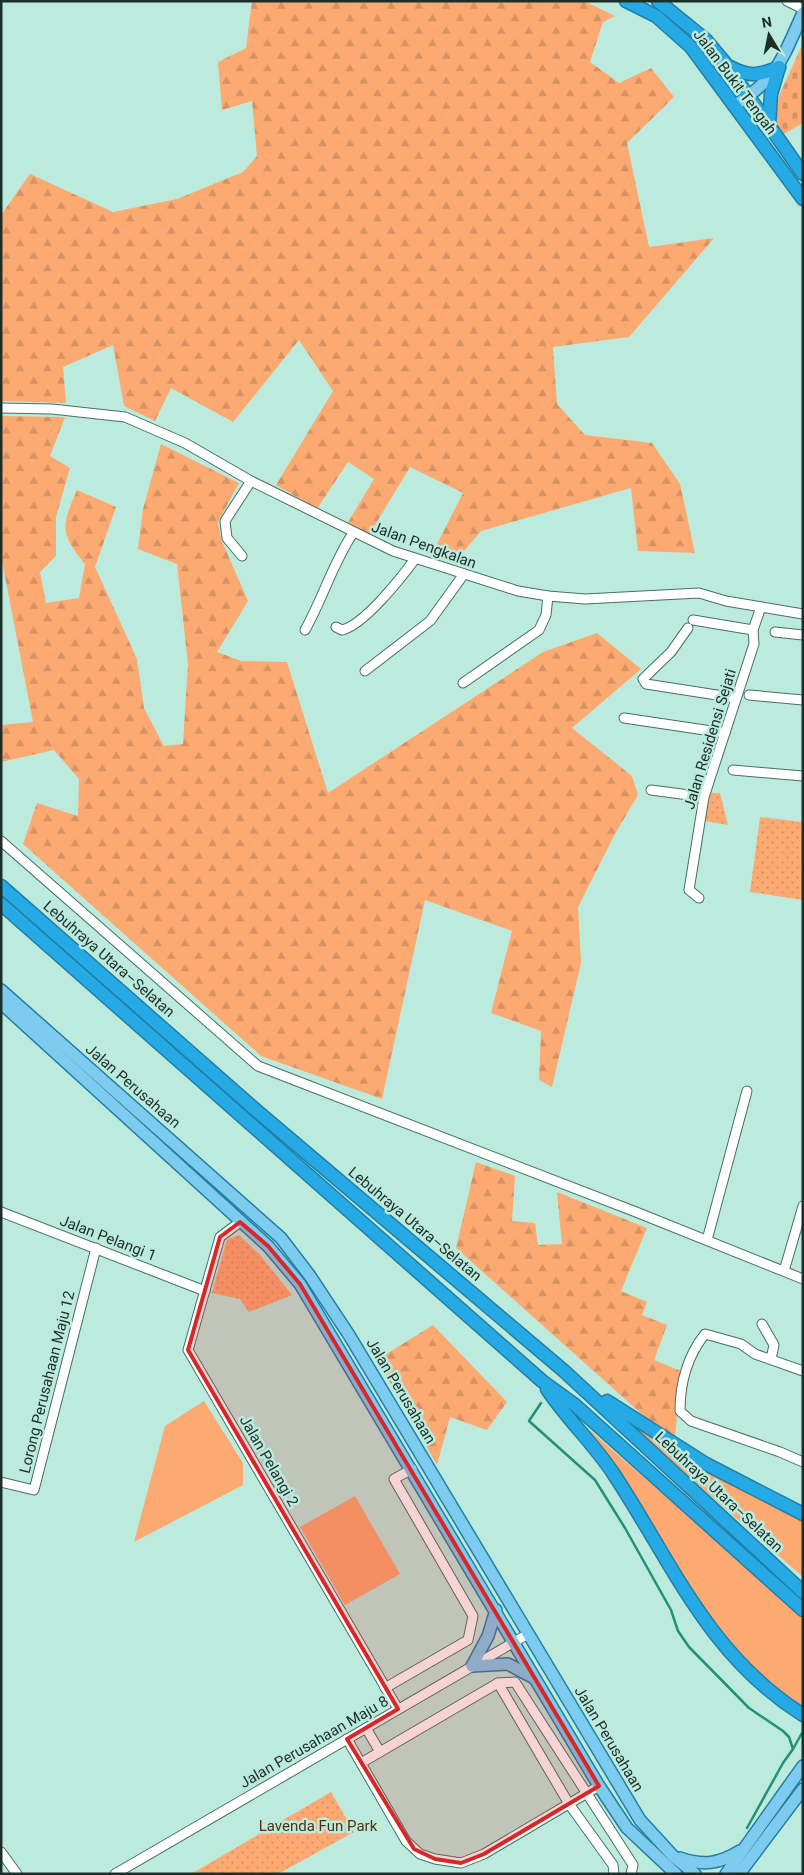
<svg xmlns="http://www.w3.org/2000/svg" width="804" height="1875" font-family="Roboto,sans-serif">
  <defs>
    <pattern id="forest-firs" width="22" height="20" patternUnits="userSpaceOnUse" patternTransform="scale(1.25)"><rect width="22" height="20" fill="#fca972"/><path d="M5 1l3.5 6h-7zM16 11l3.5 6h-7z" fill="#d79263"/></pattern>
    <pattern id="cemetery-stones" width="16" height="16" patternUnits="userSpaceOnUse" patternTransform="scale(1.25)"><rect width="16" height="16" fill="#fca972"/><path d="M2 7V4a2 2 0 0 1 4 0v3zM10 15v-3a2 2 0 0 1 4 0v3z" fill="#d79263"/></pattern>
    <pattern id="park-dots" width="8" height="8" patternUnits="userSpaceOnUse" patternTransform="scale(1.25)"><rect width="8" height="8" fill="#fca972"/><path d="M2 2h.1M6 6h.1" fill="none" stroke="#d79263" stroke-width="1.8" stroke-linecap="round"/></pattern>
  </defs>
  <rect width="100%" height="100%" fill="#bcebdd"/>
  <g fill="#fca972">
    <polygon points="204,1401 243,1463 243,1485 134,1542 165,1426"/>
    <polygon points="613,1410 693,1462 803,1521 803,1577"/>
    <polygon points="586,1427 803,1616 803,1709 743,1661 716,1630 623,1479"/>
    <polygon points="355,1496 400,1574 345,1605 300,1527"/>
  </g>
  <g fill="url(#forest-firs)">
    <polygon points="252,1 584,1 615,16 603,22 590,62 619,83 651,68 674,97 627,143 649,247 714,238 629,337 553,347 557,404 585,435 652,443 680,484 695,553 638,551 631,488 481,531 454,563 431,556 463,493 410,467 369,535 347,524 374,479 348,462 317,509 276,485 333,391 299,340 233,422 171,388 155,421 124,406 113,345 63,367 66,403 1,401 1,215 30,174 113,212 177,199 243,172 257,156 252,101 222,110 218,62 246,48"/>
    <path d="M1,416L65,417L50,456L70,468L56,517V556L40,572L46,603L79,598L85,564C60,533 61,527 77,490L116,507L95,567L137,659L144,708L164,746L183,744L188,664L177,564L138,549L143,509L161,444L239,483L218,522L221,539L248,601L217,652L241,661L287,662L328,793L543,652L597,633L641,669L572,728L632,776L638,795L616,832L578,907L581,963L552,1087L539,1080L541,1031L491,1013L512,931L425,900L382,1099L261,1056L23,844L37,803L78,816L79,779L54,750L1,762V725L33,722L1,556Z"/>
    <polygon points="476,1162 515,1176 512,1221 535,1223 538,1245 562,1244 557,1192 647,1228 621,1291 647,1302 642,1315 667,1325 654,1360 681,1371 675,1436 645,1417 456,1248"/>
    <polygon points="433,1325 507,1402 487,1430 450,1417 437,1465 377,1360"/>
  </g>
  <polygon fill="url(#cemetery-stones)" points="803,43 803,123 784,134 775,121 779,96"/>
  <g fill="url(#park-dots)">
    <polygon points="710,793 720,793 728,825 705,821"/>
    <polygon points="760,817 803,822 803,900 750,892"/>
    <polygon points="239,1235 260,1255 292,1295 249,1312 240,1299 212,1293 227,1240"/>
    <polygon points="331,1792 354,1832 278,1874 191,1874"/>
  </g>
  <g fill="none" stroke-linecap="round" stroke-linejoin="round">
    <g stroke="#239079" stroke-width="2.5">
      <polyline points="541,1403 529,1421 595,1480 625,1528 671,1610 678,1631 689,1647 749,1708 783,1731 789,1737 793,1749 783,1763 747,1828"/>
      <polyline points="793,1749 802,1733"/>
    </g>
    <g stroke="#457064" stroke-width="11">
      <g id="minor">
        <polyline points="787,1 803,9"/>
        <polyline points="1,408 52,409 125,417 185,443 251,481 393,551 518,591 548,596 585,599 699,593 726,601 803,614"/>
        <polyline points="242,556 227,538 225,521 251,481"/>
        <polyline points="693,620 753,630"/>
        <path d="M336,627L342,630C364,625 401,578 415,559"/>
        <polyline points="688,628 671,652 643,679 646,684 736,698"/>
        <path d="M305,630C323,598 333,563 353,533"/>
        <polyline points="775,632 803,635"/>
        <polyline points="365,671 430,621 464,574"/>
        <polyline points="463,683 539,630 546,615 548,596"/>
        <polyline points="749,695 803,700"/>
        <polyline points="624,718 725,733"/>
        <polyline points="733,770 803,776"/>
        <polyline points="651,790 704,797"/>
        <polyline points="1,841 258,1066 636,1212 803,1279"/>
        <polyline points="699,898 689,890 704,797 754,644 753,630 761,607"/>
        <polyline points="1,1212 205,1291"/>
        <polyline points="240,1222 220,1237 188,1350 398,1709"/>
        <polyline points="707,1240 747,1091"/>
        <polyline points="784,1271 803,1206"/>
        <polyline points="762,1324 774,1345 771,1359"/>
        <path d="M803,1371L755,1354L741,1344L705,1334C688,1355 680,1383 680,1411L691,1421L780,1452L803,1462"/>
        <polyline points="1,1482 34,1490 96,1248"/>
        <polyline points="498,1683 569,1804 613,1865 614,1874"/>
        <polyline points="385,1688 468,1640 473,1616 394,1479 412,1469"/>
        <polyline points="366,1728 380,1752"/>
        <polyline points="347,1739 406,1841 420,1854 435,1859 461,1863 484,1854 599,1786"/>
        <polyline points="361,1763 498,1683 515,1682 633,1865 631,1874"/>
        <polyline points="1,1852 17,1874"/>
        <polyline points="115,1874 528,1634"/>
      </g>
    </g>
    <g stroke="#227fa4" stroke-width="14">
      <g id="major">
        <path d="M734,106C779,77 782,59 803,13"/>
        <polyline points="1,990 281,1238 310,1276 349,1335 640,1820 673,1856 695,1874"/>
        <polyline points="1,1003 268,1246 300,1284 599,1786 627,1828 676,1874"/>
        <polyline points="472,1666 508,1664 534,1678"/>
        <polyline points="472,1666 488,1636 496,1610"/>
        <path d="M680,1858C703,1866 719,1864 740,1851"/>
        <polyline points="726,1874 803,1766"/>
        <polyline points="739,1874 803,1789"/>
      </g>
    </g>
    <g stroke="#227fa4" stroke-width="15">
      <g id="highway">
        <polyline points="626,1 656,16 691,47 803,199"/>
        <polyline points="658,1 706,40 726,64 803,174"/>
        <path d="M730,67C749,77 759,76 779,67"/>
        <polyline points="769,124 771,94 779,67"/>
        <polyline points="1,886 258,1112 564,1371 803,1592"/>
        <polyline points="1,904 542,1381 575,1405 803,1610"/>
        <path d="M547,1389C567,1419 593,1443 613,1473C672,1562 707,1654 803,1715"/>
        <polyline points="607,1401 706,1464 803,1514"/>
      </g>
    </g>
    <use href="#minor" stroke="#fff" stroke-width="9"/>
    <use href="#major" stroke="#7dccf0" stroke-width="11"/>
    <use href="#highway" stroke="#26aae6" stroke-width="12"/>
  </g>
  <path fill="#d62828" fill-opacity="0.2" stroke="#d62828" stroke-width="4" stroke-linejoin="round" d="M240,1222L268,1246L300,1284L599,1786L484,1854L461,1863L435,1859L414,1849L347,1739L398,1709L188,1350L220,1237Z"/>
  <g text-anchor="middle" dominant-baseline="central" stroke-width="5" stroke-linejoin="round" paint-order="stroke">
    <g font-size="15" fill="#1c2e29" stroke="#bcebdd">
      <text transform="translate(735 82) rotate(53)">Jalan Bukit Tengah</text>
      <text transform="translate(424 545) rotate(20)">Jalan Pengkalan</text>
      <text transform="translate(710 739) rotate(-73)">Jalan Residensi Sejati</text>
      <text transform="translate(109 959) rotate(41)">Lebuhraya Utara–Selatan</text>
      <text transform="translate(133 1086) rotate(41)">Jalan Perusahaan</text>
      <text transform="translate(415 1224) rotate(40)">Lebuhraya Utara–Selatan</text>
      <text transform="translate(108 1238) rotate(21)">Jalan Pelangi 1</text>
      <text transform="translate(47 1382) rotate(-76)">Lorong Perusahaan Maju 12</text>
      <text transform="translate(401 1391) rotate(59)">Jalan Perusahaan</text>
      <text transform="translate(269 1461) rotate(60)">Jalan Pelangi 2</text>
      <text transform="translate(719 1492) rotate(43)">Lebuhraya Utara–Selatan</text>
      <text transform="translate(609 1739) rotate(59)">Jalan Perusahaan</text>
      <text transform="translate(314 1742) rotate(-30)">Jalan Perusahaan Maju 8</text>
    </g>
    <g font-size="15" fill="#592f0f" stroke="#bcebdd">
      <text x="318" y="1826">Lavenda Fun Park</text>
    </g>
  </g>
  <rect width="804" height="1875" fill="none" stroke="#1c2e29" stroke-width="5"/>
  <g transform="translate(769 35) rotate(350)" stroke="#bcebdd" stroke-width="4" paint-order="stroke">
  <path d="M0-4L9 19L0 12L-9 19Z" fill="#1c2e29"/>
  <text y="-8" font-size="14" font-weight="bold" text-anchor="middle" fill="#1c2e29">N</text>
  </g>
</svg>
